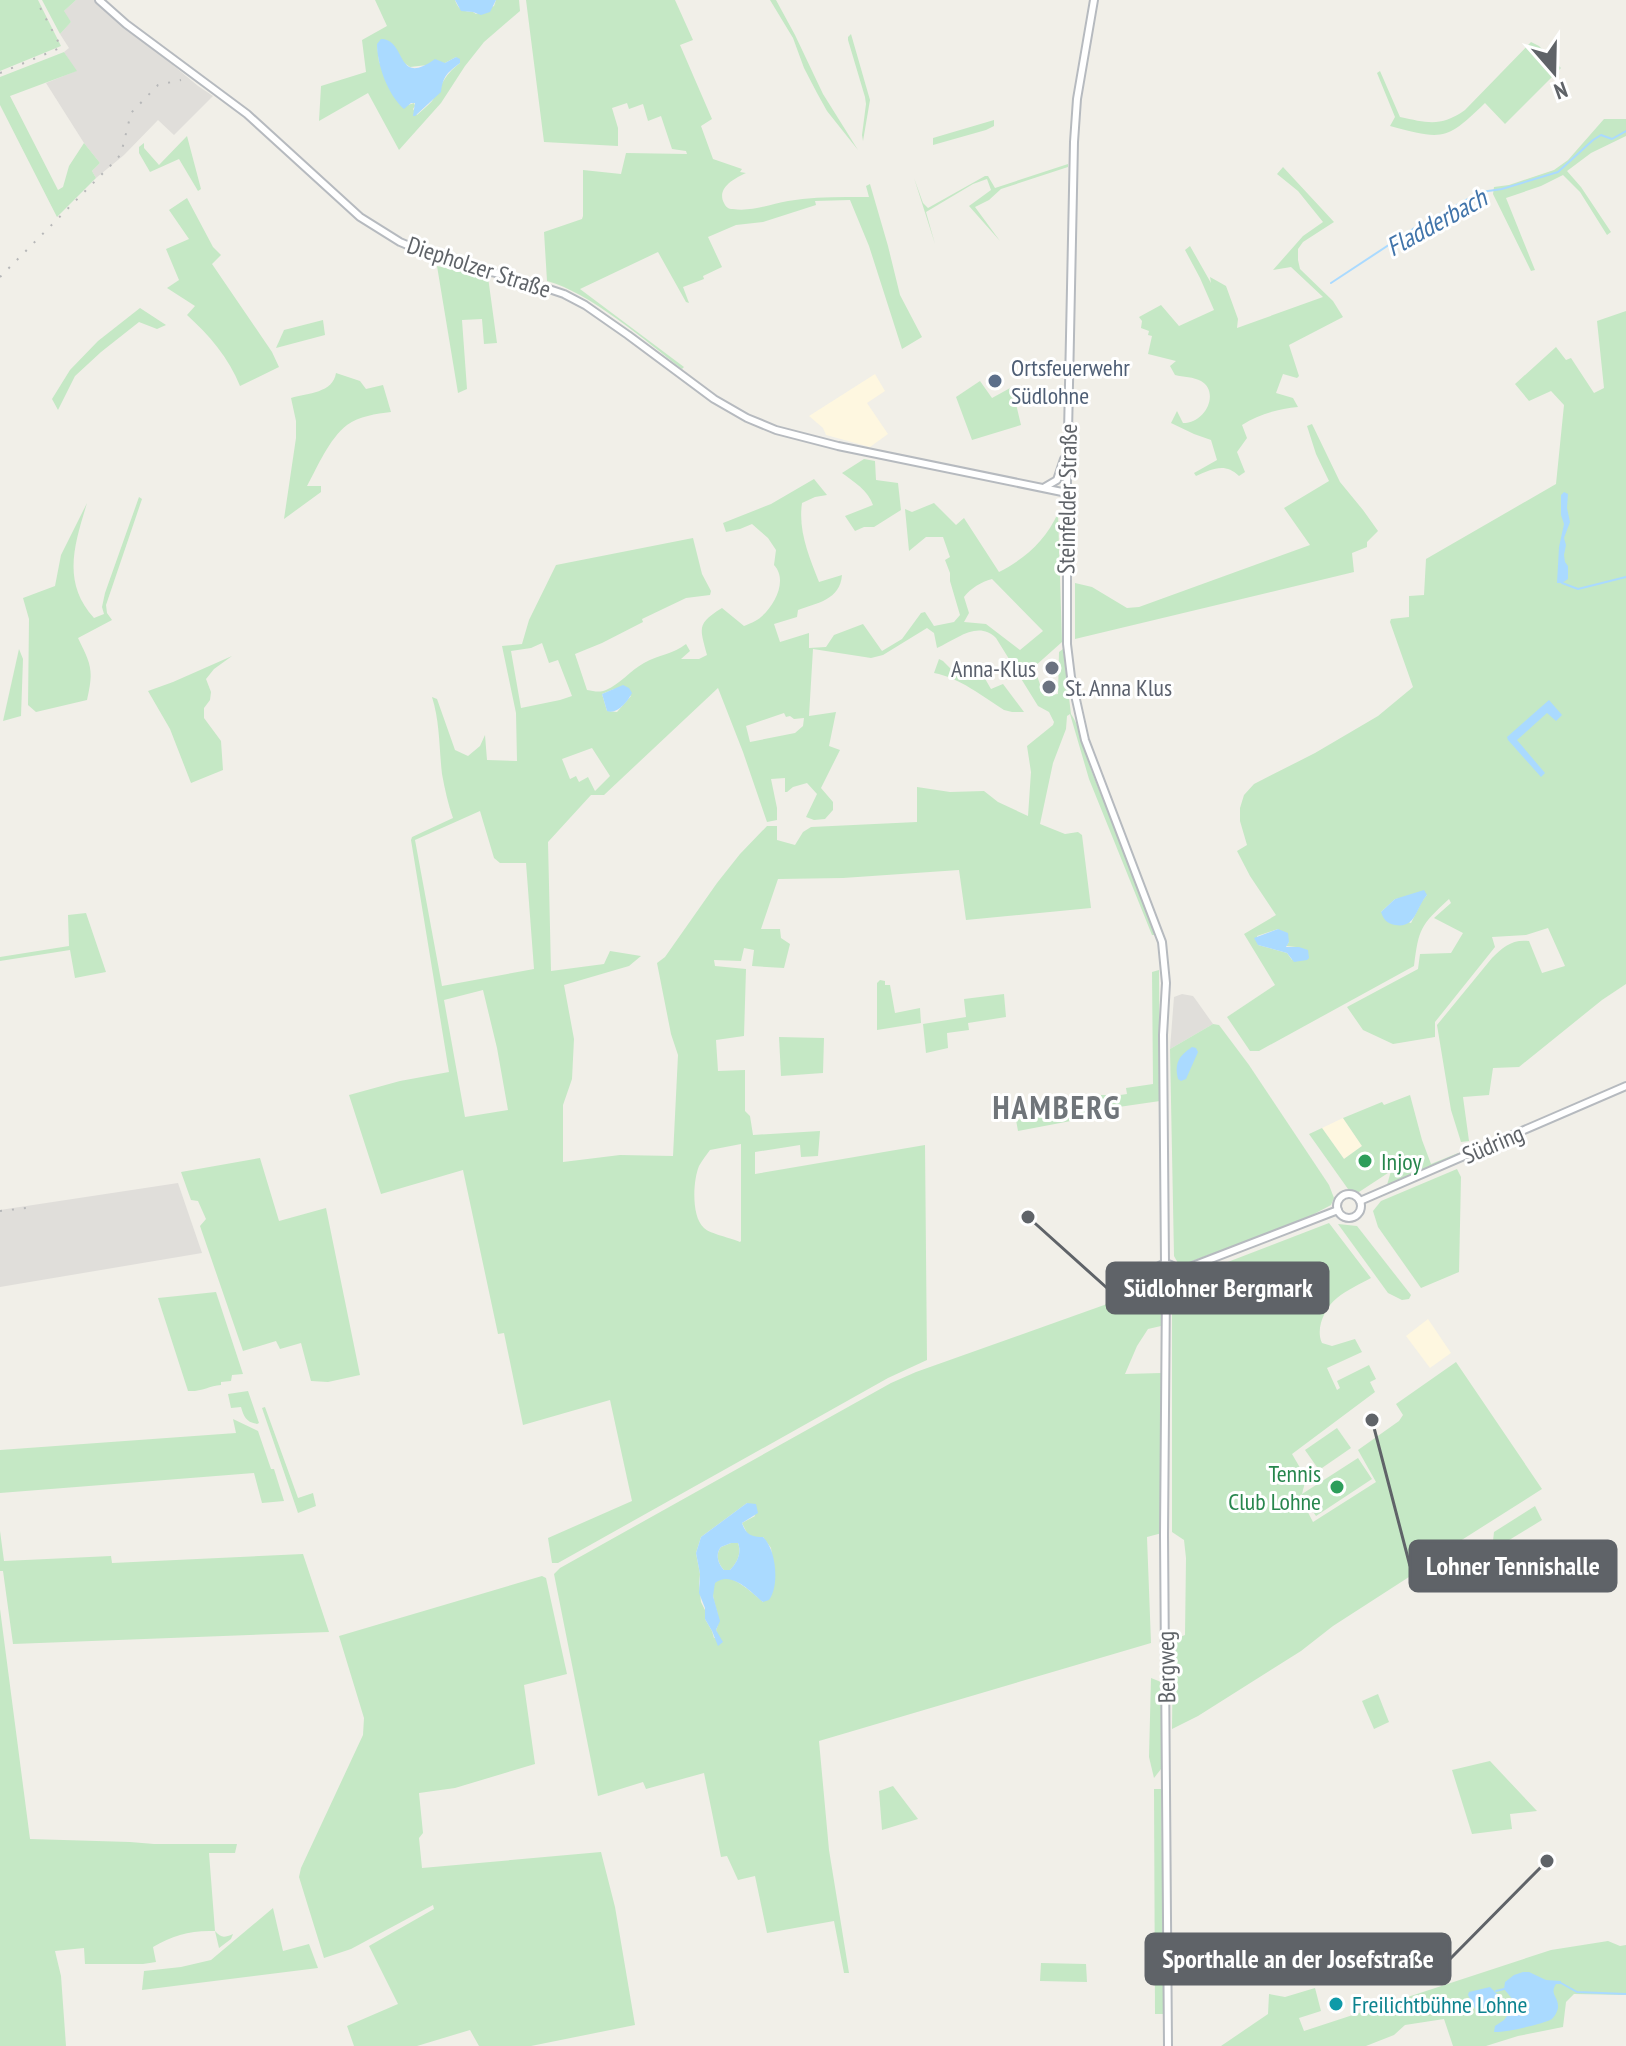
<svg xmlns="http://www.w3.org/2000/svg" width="1626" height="2046" font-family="'PT Sans Narrow',sans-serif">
  <rect width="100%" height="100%" fill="#f1efe8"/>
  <g fill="#fef7e0">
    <polygon points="875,374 885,391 867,403 888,434 870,447 826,435 823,428 809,416"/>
    <polygon points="1343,1118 1362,1146 1344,1159 1322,1128"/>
    <polygon points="1428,1319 1451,1353 1430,1368 1406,1336"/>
  </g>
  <g fill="#e0deda">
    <polygon points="76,0 95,0 198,86 213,96 174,135 158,120 124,155 96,178 92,171 100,163 84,143 46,83 76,71 64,52 69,48 60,34 71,22 63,12"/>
    <polygon points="1182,994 1193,996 1196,1000 1213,1024 1170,1049 1174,997"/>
    <polygon points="178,1183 202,1253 0,1287 0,1210"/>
  </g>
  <g fill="#c5e8c5" fill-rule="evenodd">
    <polygon points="0,0 38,0 61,46 0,71"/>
    <polygon points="42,0 76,0 64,11 71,22 60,34"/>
    <path d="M375,0H455C459,11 463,11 473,12L476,14L494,6L496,0H519L520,11L484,42L465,66L441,103L399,150L368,93L319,121L321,86L366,72L362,40L387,26ZM377,44L410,67L445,63L456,57L460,63C441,78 444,84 432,101C428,106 422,110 417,115L413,109L415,106L414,103L408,105L379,62Z"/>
    <path d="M526,0H675L693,40L680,45L712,119L701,126L713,159L742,169L740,172L746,173C735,178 716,188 724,203C726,207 728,209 733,209C751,212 771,204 788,201C815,196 842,197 869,197L866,186L870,184L888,246L900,295L922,337L902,349L869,246L850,200L815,201L816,205L763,222L736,225L708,237L722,267L703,276L704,279L683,287L689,303L686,302L658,252L580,289L684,367L682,369C647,342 589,292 547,281L544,232L582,219L583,216V170L621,174L626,153L687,154L686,151L672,149L661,116L648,121L643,104L629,109L627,103L612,108L618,128V146L544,142Z"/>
    <polygon points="770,0 776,0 795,35 823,94 858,150 827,111 817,93 804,68 793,38"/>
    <polygon points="851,34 870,100 863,141 862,135 866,104 865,97 848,40 848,37"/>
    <path d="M1531,42L1539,46L1561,68L1505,124L1485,103C1446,141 1443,140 1390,126L1395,117L1377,73L1380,71L1400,117C1428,123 1441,127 1465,110Z"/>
    <polygon points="64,52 77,71 10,96 58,190 63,187 69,166 84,143 100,163 92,171 96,178 57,217 0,105 0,77"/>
    <polygon points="1604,119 1626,119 1626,136 1591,153 1567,171 1581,187 1611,232 1607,235 1580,192 1563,175 1541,186 1506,198 1535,270 1531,271 1493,194 1494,187 1509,185 1554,170 1568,160"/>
    <polygon points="994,120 994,126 986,130 933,145 933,138"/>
    <polygon points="187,136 201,189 198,191 179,159 150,172 139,153 139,147 144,143 144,148 159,165"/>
    <polygon points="1068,164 1068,167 1001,189 989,200 975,207 1000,241 969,206 991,190 987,179 973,184 926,212 935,244 914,178 923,203 928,208 985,176 988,176 995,188"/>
    <path d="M1283,167L1334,222L1303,242L1298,249V260L1300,269L1333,301L1343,317L1289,345L1299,376L1297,378L1283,374L1276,393L1293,398L1298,407C1278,409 1259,414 1242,425L1247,438L1237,452L1245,472L1239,476C1225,462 1212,469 1196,476L1194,473L1217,460L1211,440L1194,434L1171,423L1177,411L1183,423C1206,423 1220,392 1201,381C1194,377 1183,377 1175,375L1170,366L1176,361L1148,354L1152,336L1148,335L1149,331L1141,328L1142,321L1139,317L1161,305L1179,326L1214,310L1200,278L1185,250L1190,246L1211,283L1210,277L1226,286L1238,319L1237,328L1323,297L1291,267L1273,270L1303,236L1323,222L1298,191L1277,174Z"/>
    <path d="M187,198L213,247L221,255L212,264L272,352L279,367L240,386C229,358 209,335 187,315L195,306L167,288L179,280L166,249L189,239L169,210Z"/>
    <polygon points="437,266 488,277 497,343 484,344 482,319 462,320 467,389 458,393"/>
    <polygon points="140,308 166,325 157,329 139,322 101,352 75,376 58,410 52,399 70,370 98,341"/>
    <path d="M1626,311V984L1602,1000L1519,1067L1493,1068L1489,1095L1463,1097L1469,1141L1461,1142L1451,1110L1437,1025L1492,958C1503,947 1512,939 1529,941L1542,973L1565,966L1548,928L1526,935L1492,937L1495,947L1435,1022V1037L1393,1044L1363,1030L1347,1007L1418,969L1420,954L1451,953L1463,933L1434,918L1451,903L1449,899C1420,926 1419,928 1414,966L1259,1051H1250L1227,1017L1275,985L1244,934L1276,915L1250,876L1237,851L1247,845L1240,821V808L1244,795L1254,784L1315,753L1378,716L1413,687L1390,622L1391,619L1409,617V596L1424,595L1426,559L1556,484L1564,405L1551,391L1529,401L1515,384L1556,347L1566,360L1571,358L1594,393L1604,388L1597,321ZM1427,895L1422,901L1411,923L1381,912L1395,899ZM1278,929L1289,942L1286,946L1296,947L1292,960L1287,953L1258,945L1257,936Z"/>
    <polygon points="323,320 325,335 276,348 284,330"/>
    <path d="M336,373L360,381L366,389L383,385L391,412C376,414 359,416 347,425C329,439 318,466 307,486H321V492L284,519L296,438V421L291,398C308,393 333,393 336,373Z"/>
    <polygon points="980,381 992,398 1012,387 1021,425 972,440 956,397"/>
    <polygon points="1312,424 1340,482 1363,510 1378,531 1367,542 1367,547 1352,553 1354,572 1075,639 1075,583 1092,587 1127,608 1139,607 1310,545 1284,508 1329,481 1316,454 1307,426"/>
    <path d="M864,459L875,461L876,480L898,483L901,510L874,527H864L855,531L845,516L873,505C868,490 854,482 842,473Z"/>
    <path d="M814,479L827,495L815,497L802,503C798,531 809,556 819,582L842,575C840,600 817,603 798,610L797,617L774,624L780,642L809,633V648L826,647L834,635L863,624L882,651L902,639L921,613L925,612L934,626L954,622L960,615L950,581V573L945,560L950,557L943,537H926L909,551L905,509L912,512L934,503L956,525L964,518L999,572C1025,559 1046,540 1058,513L1062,642L1034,667L1044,696L1058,694L1059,652L1063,649L1071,714C1082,730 1085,753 1092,772C1113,826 1137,880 1155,935H1152L1089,779L1070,714L1067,716L1066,729L1053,763L1040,824L1065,834L1078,832L1082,835L1091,908L966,920L959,870L843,878L778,879L761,929H780L781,938L790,944L784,968L752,966L754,950L744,948L741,961L714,960L715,966L746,969L744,1036L716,1040L718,1071L745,1070V1111L750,1116L753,1135L820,1131L818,1156L801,1157L800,1145L755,1152V1174L925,1145L927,1360L888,1378L558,1563H552L548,1538L632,1501L610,1400L523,1425L504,1333L498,1334L463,1170L381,1194L349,1095L400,1081L449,1072L411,840L412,837L453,818C448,804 445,790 442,774C439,748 440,722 432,697L437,699L455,750L468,756L480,746L485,735L487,760L517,761L516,713L502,646L522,644L529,620L556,565L693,538L702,574L711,591L710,595L686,598L642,619L643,622L602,643L575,654L587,690C594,691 599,693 606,690C620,684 631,670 644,663C658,655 674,654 686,644L690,651L681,659H699L707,655C700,628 696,624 722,608L744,626C749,624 757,621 761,617C775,605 788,580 774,565L776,550L768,538L752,524L740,529L726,532L723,523L771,504ZM992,579L1043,631L1020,650L986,624L964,622L969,613L964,597C971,588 981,582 992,579ZM927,628L934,633L937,648C957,639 978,620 996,638L1038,706L1049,712L1054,722L1053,725L1027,746L1031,772L1028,816L998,802L984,791L950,792L917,787V822L811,827L803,832L795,845L777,840V826H767L740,854L717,883L665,957L657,963L671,1034L678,1055L673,1156L620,1155L563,1162V1105L572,1079L574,1039L564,985L629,966L641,956L610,951L604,964L551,971L548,842L591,795H604L718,688L743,752L767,822L777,820V808L771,779L785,778V792H787L793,787L807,783L817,794L806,817L814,820L825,819L833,810V802L821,788L840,750L829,746L836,712L809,716L813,649L871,658L883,655ZM542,643L549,663L558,660L572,696L560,700L521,708L511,651L531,648ZM614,689L631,696L617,712L607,711L602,694ZM784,713L786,717L790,716L794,719L804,718L803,726L795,733L750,742L746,726ZM592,748L610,776L595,791L588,777L579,782L576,776L570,779L562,759ZM480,811L494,858L500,863H526L534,969L442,986L415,840ZM483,990L497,1048L508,1110L465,1117L444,1000ZM741,1144V1241L740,1242C732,1238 710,1234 704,1228C691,1217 693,1180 699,1166C702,1161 706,1155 710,1150Z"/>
    <path d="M139,497L142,499L106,605L107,613L112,620L78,638C91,665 94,669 87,700L36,712L28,705L29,619L23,598L55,586L61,555L87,503C75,543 61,582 94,618L104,614L102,607L105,593Z"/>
    <polygon points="19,649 23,659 21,716 3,721"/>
    <polygon points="232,656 214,669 206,679 211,692 210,700 204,708 204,718 221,741 223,770 191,783 170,729 148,691 173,682"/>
    <path d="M939,659L943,661L952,670L976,663L991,689L1003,684L1024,712H1012L1004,710C982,696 960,678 934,673Z"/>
    <polygon points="86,913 106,972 75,978 70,950 0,961 0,957 69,946 68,915"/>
    <polygon points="1159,970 1160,1101 1098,1110 1097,1116 1018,1131 1016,1120 1100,1103 1101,1095 1106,1095 1107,1097 1127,1094 1126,1088 1153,1084 1152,972"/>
    <polygon points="880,980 885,981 885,985 890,985 895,1013 920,1008 921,1023 877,1030 877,983"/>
    <polygon points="1004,994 1006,1017 968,1023 969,1030 947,1033 948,1048 926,1053 923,1024 966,1017 964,999"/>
    <polygon points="1213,1024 1219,1025 1249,1065 1329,1185 1334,1198 1331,1205 1299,1222 1184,1264 1178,1263 1174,1256 1170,1049"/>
    <polygon points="779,1037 824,1038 823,1073 781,1076"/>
    <polygon points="1410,1095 1422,1140 1431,1164 1458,1153 1458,1155 1387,1185 1391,1171 1359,1192 1348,1189 1309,1134 1322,1128 1344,1159 1362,1146 1343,1118 1382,1102 1384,1105"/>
    <polygon points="260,1158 279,1221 326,1208 360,1375 328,1382 311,1381 301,1343 280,1349 276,1341 243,1351 200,1226 206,1219 198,1201 191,1200 181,1172"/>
    <polygon points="1457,1169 1461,1177 1459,1272 1421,1288 1378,1227 1373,1211 1381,1201"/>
    <path d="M1329,1223L1371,1278C1360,1284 1347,1290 1337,1298C1325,1307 1315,1329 1322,1343L1332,1346L1355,1339L1362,1352L1327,1368L1337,1390L1340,1388L1337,1381L1369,1365L1376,1379L1370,1382L1375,1392L1292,1454L1306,1478L1302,1494L1358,1458L1372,1479L1316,1516L1301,1494L1300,1497L1313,1522L1376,1482L1358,1450L1399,1421L1403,1415L1396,1404L1456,1362L1542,1489L1427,1562L1426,1566L1333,1626L1301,1651L1198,1716L1172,1729L1173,1640L1185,1635L1186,1558L1184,1540L1172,1532V1302L1176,1291L1186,1278Z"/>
    <polygon points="1338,1224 1357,1226 1411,1295 1409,1299 1402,1300 1388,1293"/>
    <path d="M1149,1289L1157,1292L1158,1300L1161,1302V1326L1148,1329L1137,1346L1125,1374L1161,1373L1162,1533L1147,1537L1151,1643L819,1741L829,1850L849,1973H844L834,1921L767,1933L755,1876L738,1880L727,1856L721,1857L704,1773L646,1789L643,1782L598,1796L554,1574L560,1568L891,1383L916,1372ZM747,1503L755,1516L742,1523L747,1533L752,1537H763L771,1548L772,1556L763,1602C754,1594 715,1558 713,1591C712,1605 723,1617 716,1630L719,1638H714L712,1631L705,1619L706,1612L701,1602L699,1584L700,1574L696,1553L701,1537Z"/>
    <path d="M216,1292L243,1374L232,1375L231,1381L221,1382V1385C209,1386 201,1392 188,1391L158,1298Z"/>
    <path d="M248,1391L259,1423L257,1424C246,1422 244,1417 241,1407L231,1408L228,1394Z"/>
    <polygon points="265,1407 298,1498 313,1493 316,1506 298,1513 262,1408"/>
    <polygon points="233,1419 258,1431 271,1469 274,1469 284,1501 262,1503 254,1473 0,1493 0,1450 236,1433"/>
    <polygon points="1337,1428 1351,1448 1319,1470 1305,1450"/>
    <polygon points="1535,1506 1542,1520 1496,1548 1493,1541 1494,1532"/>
    <polygon points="0,1531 4,1561 111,1556 112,1563 303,1554 329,1632 13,1644 3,1571 0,1571"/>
    <path d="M731,1543H738C742,1553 737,1563 730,1570H724C718,1564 715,1554 721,1547Z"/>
    <polygon points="542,1576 546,1578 567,1674 524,1685 535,1764 455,1788 419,1793 423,1833 419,1838 422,1868 601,1852 615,1907 635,2025 531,2046 479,2046 470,2030 417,2046 354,2046 347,2026 398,2004 369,1946 434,1909 433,1905 351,1949 324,1958 299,1877 301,1868 363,1735 364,1718 339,1636"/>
    <path d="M0,1609L30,1839L130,1842L154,1844H237L235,1853H209L215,1931C221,1938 224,1938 233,1934L231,1939L219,1948L215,1931C191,1930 173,1935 153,1947L156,1962L143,1964H85L84,1948L55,1951L61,1976L66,2046H0Z"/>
    <polygon points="1151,1678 1161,1682 1161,1769 1154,1778 1149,1757"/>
    <polygon points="1378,1694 1389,1722 1374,1729 1362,1701"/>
    <polygon points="1490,1761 1537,1811 1510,1814 1512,1829 1472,1834 1452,1770"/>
    <polygon points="893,1786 918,1819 882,1830 879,1791"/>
    <polygon points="1154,1789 1161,1789 1164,2014 1155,2014"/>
    <polygon points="273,1908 283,1951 309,1944 318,1968 142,1990 144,1971 181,1967 211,1960"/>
    <polygon points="1608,1941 1620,1946 1626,1945 1626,1995 1574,1994 1566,2002 1563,2027 1518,2036 1486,2046 1453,2046 1444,2019 1405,2025 1394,2035 1366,2046 1221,2046 1268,2014 1269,1994 1285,1997 1315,1988 1321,2011 1299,2018 1304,2031 1551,1950"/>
    <polygon points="1041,1963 1086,1964 1087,1982 1040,1981"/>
  </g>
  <g fill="#aadaff" fill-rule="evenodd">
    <polygon points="455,0 496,0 490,12 481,15 473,12 461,11"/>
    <path d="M381,39C407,39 395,88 435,59L445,63L456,57L460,59V63C447,73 443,76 441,92L415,116H413L415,103H411L404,109C388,95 377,65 377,44Z"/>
    <polygon points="1564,492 1568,494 1567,508 1570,522 1564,538 1566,545 1564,555 1565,562 1568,566 1568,579 1562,583 1557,583 1559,547 1564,524 1561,515 1561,495"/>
    <path d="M623,685L629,688L632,693C628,701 617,715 607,711L602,694Z"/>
    <polygon points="1549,700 1562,715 1556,721 1547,713 1517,740 1545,773 1541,777 1508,740 1507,737"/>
    <path d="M1424,890L1427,895C1416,907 1416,929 1395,925C1386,923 1384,920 1381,912L1395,899Z"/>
    <polygon points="1278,929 1288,933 1289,942 1286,947 1299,947 1308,950 1309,958 1307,960 1294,962 1287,953 1258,945 1254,938"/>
    <path d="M1192,1047L1196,1048L1198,1052L1186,1079L1181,1081L1178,1079C1174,1063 1179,1056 1192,1047Z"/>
    <path d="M747,1503L756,1504L758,1513L742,1523C746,1535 752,1537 763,1537C776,1549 780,1585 769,1600L763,1602C750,1591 731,1570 715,1583L713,1596L720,1621L716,1630L723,1642L718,1646L712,1631L705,1619V1608L699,1593L700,1574L696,1553L701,1537ZM731,1543H738C742,1553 737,1563 730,1570H724C718,1564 715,1554 721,1547Z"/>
    <path d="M1523,1972H1529L1546,1980L1561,1981V1984H1556C1549,1995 1559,1996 1558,2008C1557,2012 1555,2016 1552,2019C1544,2024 1503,2033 1494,2032L1495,2026L1504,2020L1515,2006L1514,2001L1504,1989L1505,1982L1514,1975Z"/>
    <polygon points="1490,1987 1498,1995 1497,2010 1478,2014 1468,1995 1469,1992"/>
  </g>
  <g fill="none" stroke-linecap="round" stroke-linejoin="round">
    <g stroke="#aadaff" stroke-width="2">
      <polyline points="1331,283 1413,229 1481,192 1502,189 1558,172 1593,140 1601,135 1612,139 1626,131"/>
      <polyline points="1562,583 1578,589 1626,577"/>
      <polyline points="1561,1983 1577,1992 1626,1994"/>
      <polyline points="1496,1991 1504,1989"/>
    </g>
    <g stroke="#b6babf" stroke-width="10">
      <g id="secondary">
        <polyline points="99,0 126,24 247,114 360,217 400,242 448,262 513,277 564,294 585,305 628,335 714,399 747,418 776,430 838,446 1067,493"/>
        <polyline points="1094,0 1077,99 1074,142 1067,482 1067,644 1071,677 1085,740 1162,942 1166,983 1163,1035 1165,1264"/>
        <polyline points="1045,487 1057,480 1064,459"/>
        <circle cx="1349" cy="1206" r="12"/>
        <polyline points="1360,1201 1626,1086"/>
        <circle cx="1166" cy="1276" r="12"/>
        <polyline points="1177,1272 1338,1210"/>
        <polyline points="1166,1287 1164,1535 1168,2046"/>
      </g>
    </g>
    <use href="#secondary" stroke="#fff" stroke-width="6"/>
    <g stroke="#b6b7b8" stroke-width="2" stroke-dasharray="2 10" stroke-linecap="butt">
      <polyline points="0,73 60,48 60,45 36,0"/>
      <polyline points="0,277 116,160 121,154 131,113 158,85 181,80"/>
      <polyline points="0,1211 26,1208 33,1209"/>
    </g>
  </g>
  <circle fill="#5c6f8a" stroke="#fff" stroke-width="3" cx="995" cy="381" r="8"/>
  <g fill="#6b7280" stroke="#fff" stroke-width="3">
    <circle cx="1052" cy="668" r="8"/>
    <circle cx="1049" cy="687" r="8"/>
  </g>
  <g fill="#2e9e5b" stroke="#fff" stroke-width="3">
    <circle cx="1365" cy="1161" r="8"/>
    <circle cx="1337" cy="1487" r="8"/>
  </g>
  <circle fill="#0f9aa8" stroke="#fff" stroke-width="3" cx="1336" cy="2004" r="8"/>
  <g text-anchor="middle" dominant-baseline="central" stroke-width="6" stroke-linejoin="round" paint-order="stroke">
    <g font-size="24" fill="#5f6368" stroke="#fff">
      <text transform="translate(479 267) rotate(18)">Diepholzer Straße</text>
      <text transform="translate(1067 499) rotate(-89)">Steinfelder Straße</text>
      <text transform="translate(1493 1144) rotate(-23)">Südring</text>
      <text transform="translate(1166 1667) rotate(-91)">Bergweg</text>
    </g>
    <g font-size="24" fill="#4e5e75" stroke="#fff" text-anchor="start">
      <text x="1011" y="367">Ortsfeuerwehr<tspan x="1011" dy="28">Südlohne</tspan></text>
    </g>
    <g font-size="24" fill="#5b616d" stroke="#fff" text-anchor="end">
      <text x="1036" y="668">Anna-Klus</text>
      <text x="1065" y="687" text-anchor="start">St. Anna Klus</text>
    </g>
    <g font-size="24" fill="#27864d" stroke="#fff" text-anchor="start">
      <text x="1381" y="1161">Injoy</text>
      <text x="1321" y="1473" text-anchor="end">Tennis<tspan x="1321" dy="28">Club Lohne</tspan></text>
    </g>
    <g font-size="24" fill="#0d838f" stroke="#fff" text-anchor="start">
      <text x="1352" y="2004">Freilichtbühne Lohne</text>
    </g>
    <g font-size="26" font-style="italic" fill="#4174aa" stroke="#fff">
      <text transform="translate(1436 222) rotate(-29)">Fladderbach</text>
    </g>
    <g font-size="32" font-weight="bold" letter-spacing="2" fill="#70757a" stroke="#fff">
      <text x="1057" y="1107">HAMBERG</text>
    </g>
  </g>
  <path fill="none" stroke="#5f6368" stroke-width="3" d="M1028 1217L1107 1288M1372 1420L1410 1566M1547 1861L1450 1959"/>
  <g fill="#5f6368" stroke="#fff" stroke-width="3">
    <circle cx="1028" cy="1217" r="8"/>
    <circle cx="1372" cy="1420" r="8"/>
    <circle cx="1547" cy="1861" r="8"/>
  </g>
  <g fill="#5f6368" stroke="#5f6368" stroke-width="3">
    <rect x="1107" y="1263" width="221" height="50" rx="8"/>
    <rect x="1410" y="1541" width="206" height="50" rx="8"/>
    <rect x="1146" y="1934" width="304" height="50" rx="8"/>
  </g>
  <g font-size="26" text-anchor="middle" font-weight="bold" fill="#fff">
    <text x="1218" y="1297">Südlohner Bergmark</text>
    <text x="1513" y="1575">Lohner Tennishalle</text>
    <text x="1298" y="1968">Sporthalle an der Josefstraße</text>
  </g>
  <g transform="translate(1554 72) rotate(160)" stroke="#ffffff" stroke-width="6" paint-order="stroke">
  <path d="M0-6L14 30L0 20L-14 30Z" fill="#5f6368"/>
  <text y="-12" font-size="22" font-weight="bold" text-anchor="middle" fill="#5f6368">N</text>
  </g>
</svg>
